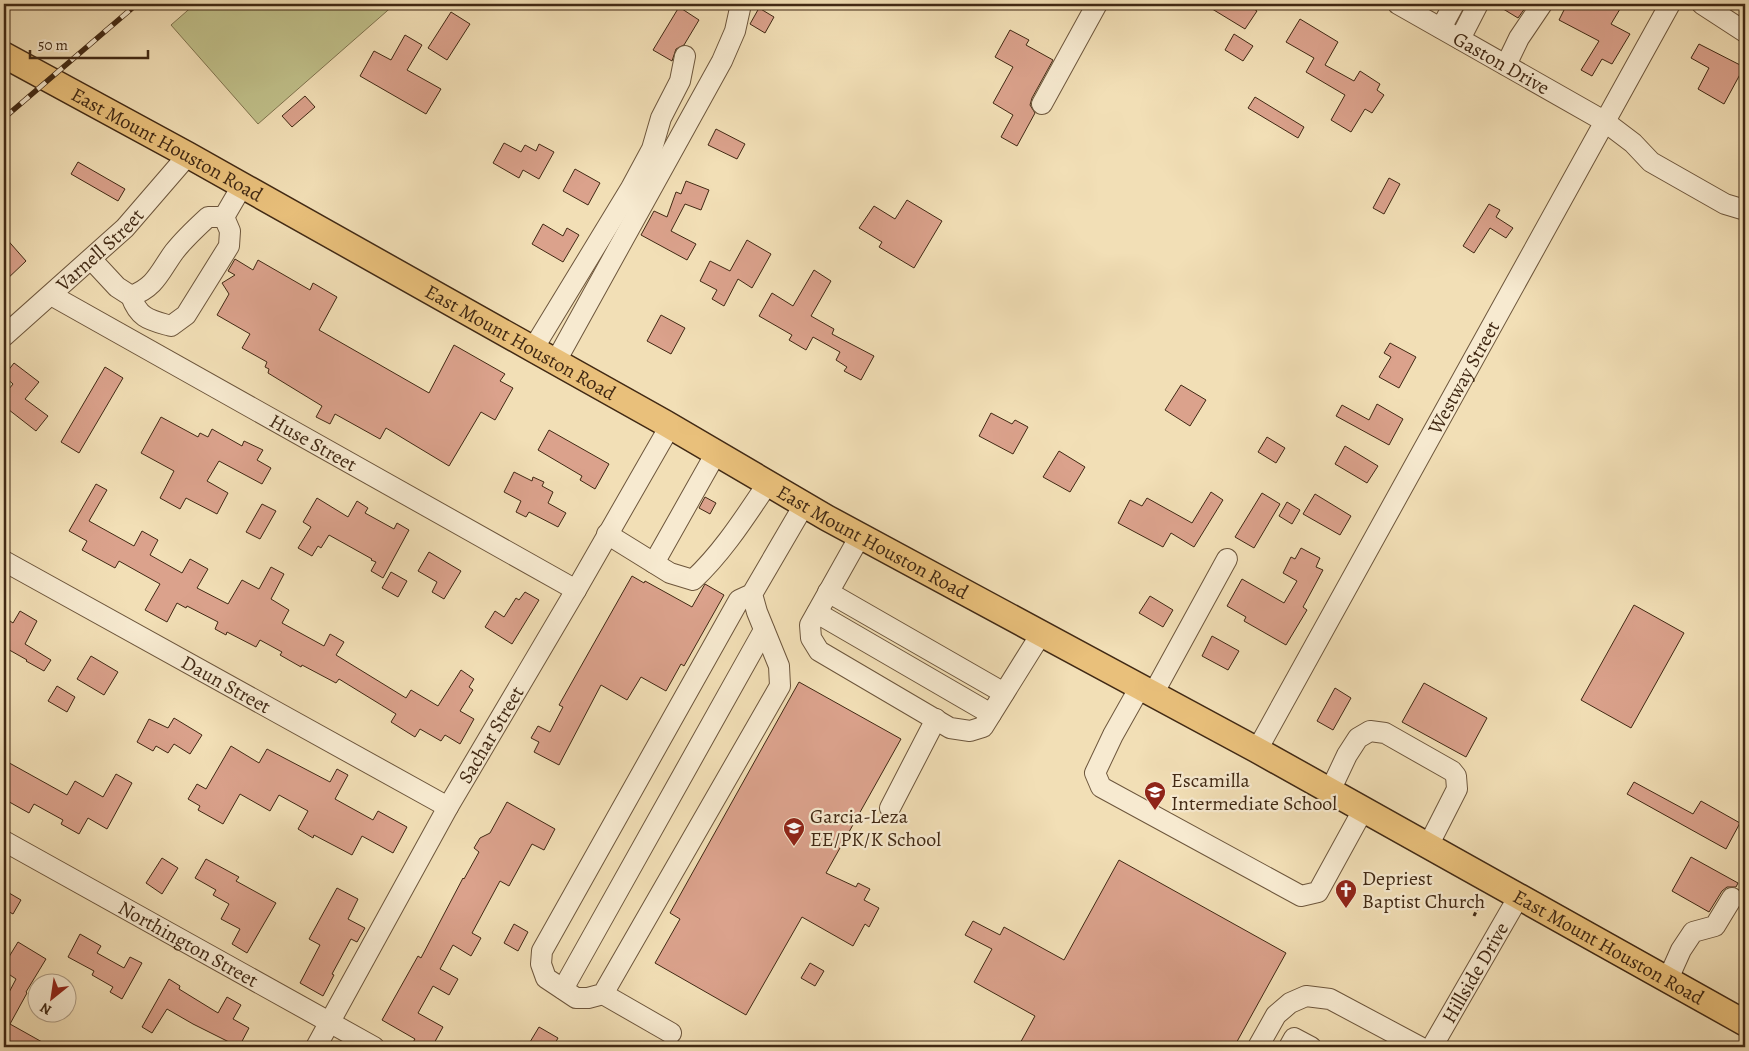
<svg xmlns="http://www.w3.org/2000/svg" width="1749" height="1051" font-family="Alegreya,serif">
  <rect width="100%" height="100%" fill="#f2dfb6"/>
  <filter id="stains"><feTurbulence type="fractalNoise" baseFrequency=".004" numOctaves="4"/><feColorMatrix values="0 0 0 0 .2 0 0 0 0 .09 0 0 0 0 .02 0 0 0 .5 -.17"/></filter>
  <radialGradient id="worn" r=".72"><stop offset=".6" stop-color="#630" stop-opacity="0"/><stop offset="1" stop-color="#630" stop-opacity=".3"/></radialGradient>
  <polygon fill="#c0c08a" stroke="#80744f" points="195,4 395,4 258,124 171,25"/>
  <g fill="#dba28c" stroke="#412914">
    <polygon points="1204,4 1246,4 1257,11 1245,29"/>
    <polygon points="1495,4 1528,4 1518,18"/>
    <polygon points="1567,4 1623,4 1611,24 1630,34 1612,64 1602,59 1592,76 1581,70 1599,41 1559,20"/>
    <polygon points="679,7 699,20 684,45 676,49 672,61 653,50"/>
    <polygon points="759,8 774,17 765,33 750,24"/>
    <polygon points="451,12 470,24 447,60 428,48"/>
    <polygon points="1300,19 1338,42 1325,65 1354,81 1360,71 1380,84 1377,90 1384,95 1372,113 1365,109 1351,132 1331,120 1345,95 1306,72 1314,58 1286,42"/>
    <polygon points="1010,30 1029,40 1026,45 1053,60 1032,98 1030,105 1035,113 1017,146 1001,137 1013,115 993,103 1013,67 995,57"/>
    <polygon points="1234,34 1253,46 1243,61 1225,50"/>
    <polygon points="405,35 422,45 407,70 441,89 426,114 360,76 374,51 391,60"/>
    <polygon points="1699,44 1744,67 1724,104 1698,89 1709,68 1691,58"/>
    <polygon points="305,96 315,107 292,127 282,116"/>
    <polygon points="1255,97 1304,127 1298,138 1248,108"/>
    <polygon points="716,129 745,144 737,159 708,145"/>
    <polygon points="504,143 521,152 525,145 536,151 539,144 554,152 539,179 523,170 519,178 493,163"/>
    <polygon points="78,162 125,189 118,201 71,174"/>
    <polygon points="575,169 600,183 588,205 563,191"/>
    <polygon points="1389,178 1400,184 1384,214 1373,208"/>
    <polygon points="686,181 709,190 701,210 685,204 671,231 696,244 687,260 641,235 654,211 667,217 676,192 681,194"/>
    <polygon points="907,200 942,221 914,268 879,247 882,242 859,228 874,206 895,219"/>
    <polygon points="1489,204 1500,210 1496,217 1513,228 1506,238 1490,228 1474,253 1463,246"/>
    <polygon points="543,224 563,236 567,228 579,235 563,262 532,244"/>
    <polygon points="4,236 26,261 4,282"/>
    <polygon points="747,240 771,254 752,288 738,279 724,306 712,299 717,290 700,281 710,261 730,271"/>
    <polygon points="235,259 253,270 258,260 310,290 313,283 337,297 319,330 429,393 454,345 505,374 500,381 513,388 495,420 481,412 449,466 386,428 380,439 335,414 330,424 316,417 322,406 268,373 269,369 265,367 267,362 242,348 250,334 217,315 229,294 222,283 235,275 228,271"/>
    <polygon points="814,270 831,281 811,316 834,329 832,334 874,356 861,380 844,371 847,367 836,360 840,352 813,337 806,350 789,340 792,335 759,316 772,293 793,306"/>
    <polygon points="661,315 685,328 671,354 647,341"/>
    <polygon points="1390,343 1416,357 1399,388 1379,377 1391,357 1384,353"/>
    <polygon points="14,363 39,382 25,399 48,416 36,431 4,406 4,395 13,384 4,376"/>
    <polygon points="105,367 123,378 79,453 61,442"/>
    <polygon points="1181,385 1206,400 1190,426 1165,410"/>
    <polygon points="1377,404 1403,419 1389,445 1336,416 1342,405 1369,420"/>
    <polygon points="991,413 1012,424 1015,420 1028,427 1013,454 979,436"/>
    <polygon points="161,417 198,437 200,433 208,437 212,429 242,446 244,441 263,450 257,460 271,468 262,484 219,461 207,481 228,493 217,514 186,498 180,509 160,498 174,471 141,453"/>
    <polygon points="549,430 609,464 595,489 580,480 582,476 538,450"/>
    <polygon points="1267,437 1285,448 1276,463 1258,452"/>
    <polygon points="1345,446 1378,466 1367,483 1335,464"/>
    <polygon points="1059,451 1085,467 1070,492 1043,477"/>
    <polygon points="514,472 532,481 533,477 544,482 542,486 553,492 548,503 566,513 558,527 529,512 526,517 516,512 521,501 504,492"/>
    <polygon points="96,484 107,490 89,521 134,546 142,531 158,540 150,555 182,573 190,559 208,569 197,588 228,604 242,580 259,589 271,567 284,574 271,599 289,610 282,623 324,646 330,634 344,642 336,655 406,698 411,690 438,706 461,670 474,679 469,687 473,690 460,711 474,719 460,744 445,735 441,741 420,729 415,737 391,722 396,714 339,679 336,683 302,665 301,667 280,655 282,652 260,640 256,647 227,632 226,635 215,629 218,622 187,606 186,608 177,603 167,622 145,610 160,584 119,561 115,568 82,550 87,541 69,531"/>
    <polygon points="1211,492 1223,500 1194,547 1171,533 1163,547 1118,523 1130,500 1142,506 1147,498 1192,523"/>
    <polygon points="1262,493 1280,504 1254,548 1235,537"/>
    <polygon points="1315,494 1351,516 1340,535 1303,514"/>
    <polygon points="705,497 716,503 710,514 699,508"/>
    <polygon points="317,498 348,517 357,501 368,508 365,513 394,529 397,523 409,530 383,578 371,571 376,562 371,560 372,559 329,535 321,548 318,546 312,556 298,548 311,527 303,522"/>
    <polygon points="1287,502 1300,510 1292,524 1279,516"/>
    <polygon points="262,504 276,511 260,539 246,532"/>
    <polygon points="1301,548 1320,558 1316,567 1323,570 1303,607 1307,610 1286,645 1244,621 1246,617 1227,606 1242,579 1284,603 1297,581 1283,573 1291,557 1295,559"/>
    <polygon points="429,552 461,571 444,599 432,592 437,582 418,571"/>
    <polygon points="391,572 407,581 398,597 382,588"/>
    <polygon points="632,576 644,583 645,581 692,607 705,584 724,595 684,666 681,664 666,691 641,677 627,700 601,685 559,765 534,752 539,742 531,738 538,726 550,732 563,707 559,705"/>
    <polygon points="525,592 539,600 512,644 485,627 495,611 504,617 516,598 519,600"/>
    <polygon points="1150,596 1173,610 1163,627 1139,613"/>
    <polygon points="1634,605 1684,633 1631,728 1581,700"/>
    <polygon points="20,611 37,621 25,644 51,660 44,671 26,661 27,660 4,647 4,617 13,623"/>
    <polygon points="1212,636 1239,651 1228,670 1202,656"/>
    <polygon points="91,656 118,672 104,695 77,679"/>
    <polygon points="799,682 901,739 826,873 856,887 858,883 870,889 864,900 879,908 869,927 865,924 853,946 802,917 746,1015 655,963 680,919 670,913"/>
    <polygon points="1424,683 1487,718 1466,757 1402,722"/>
    <polygon points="57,686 75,697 67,712 48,701"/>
    <polygon points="1335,688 1351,698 1333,730 1317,721"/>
    <polygon points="174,718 202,735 190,754 174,744 168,753 156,746 153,751 137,742 149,719 168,728"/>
    <polygon points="231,746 259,763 267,749 330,782 337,769 348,775 335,799 373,820 378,811 407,827 393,853 362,836 352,855 314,835 313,838 298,829 308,811 279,795 270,811 240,794 223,824 198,810 200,806 188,799 197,784 206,789"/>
    <polygon points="4,760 67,795 75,781 103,797 116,774 132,783 107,829 88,818 79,834 61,824 63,820 34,804 29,813 4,799"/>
    <polygon points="1634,782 1693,814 1701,801 1740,823 1726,849 1627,794"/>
    <polygon points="507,802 555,829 544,850 532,844 509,886 500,881 472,933 481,938 471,956 453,945 440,969 458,979 449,995 433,986 418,1013 443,1027 432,1047 410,1047 415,1039 382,1020 418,956 421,958 463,878 464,879 479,852 474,848 480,838 490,833"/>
    <polygon points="1691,857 1738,883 1736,887 1727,887 1722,891 1709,912 1672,891"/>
    <polygon points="162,858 178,868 162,894 146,883"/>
    <polygon points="206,859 239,877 236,881 276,903 247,953 232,944 240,929 221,919 229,904 213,895 216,890 195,878"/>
    <polygon points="1119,860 1286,953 1234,1047 1018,1047 1035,1016 974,982 992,949 965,935 973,921 1000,935 1004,927 1064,960"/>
    <polygon points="337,888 358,899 348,919 365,928 357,942 351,939 332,974 334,975 323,996 300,983 320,945 309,939"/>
    <polygon points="4,890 21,900 13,914 4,909"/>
    <polygon points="514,924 528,932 518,951 504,943"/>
    <polygon points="80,934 101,946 97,953 124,968 130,957 142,963 122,999 110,992 113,987 92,975 94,971 68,957"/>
    <polygon points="18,942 46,959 26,992 27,993 10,1024 51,1047 4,1047 4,1002 16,979 4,971 4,965"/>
    <polygon points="810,963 824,971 815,986 801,978"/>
    <polygon points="169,979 180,986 179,989 218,1013 227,997 241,1005 233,1019 249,1028 239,1047 193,1024 167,1009 152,1033 142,1027"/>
    <polygon points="539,1027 558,1038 553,1047 527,1047"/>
  </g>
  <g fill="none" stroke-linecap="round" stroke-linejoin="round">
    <g stroke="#6d563c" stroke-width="22">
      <g id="minor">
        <path id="s1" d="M1398,4L1604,121L1633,143L1651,162L1725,204L1745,210"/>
        <polyline points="1702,4 1745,32"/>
        <polyline points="1441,28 1454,4"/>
        <polyline points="1460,39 1478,4"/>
        <polyline points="1506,65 1519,38 1542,4"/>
        <polyline points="1042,104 1097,4"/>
        <path d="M91,259L117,287L131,296C156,287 160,271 174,252C184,239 196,228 208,217H224L242,186"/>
        <path id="s2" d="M51,295L576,590"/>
        <path d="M131,296C139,319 150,320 171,326L186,315L229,246L230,231L224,217"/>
        <path id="s3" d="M4,336L125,228L188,155"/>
        <polyline points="533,349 631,188 652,149 661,118 680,81 685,56"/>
        <polyline points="556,361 722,61 735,31 741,4"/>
        <path d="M607,534L670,573L693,580C723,552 745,517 768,483"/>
        <polyline points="860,536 810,625 811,638 819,651 950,728 970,731 983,727 1041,634"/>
        <path id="s4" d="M4,561L448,807"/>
        <polyline points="654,563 716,453"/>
        <polyline points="828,592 1004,693"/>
        <polyline points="752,594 757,612 779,666 780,686 603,994 588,998 576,998 546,978 541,964 542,951 739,600 752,594 804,505"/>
        <polyline points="817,613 991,714"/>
        <polyline points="1140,687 1113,735 1095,773 1101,787 1301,896 1318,892 1363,810"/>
        <polyline points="1153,694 1227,559"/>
        <path id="s5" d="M1257,750L1670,4"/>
        <polyline points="1330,791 1347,755 1358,738 1370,731 1385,733 1452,771 1456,776 1457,789 1428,846"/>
        <polyline points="890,808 936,719"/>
        <path id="s6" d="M4,841L374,1047"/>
        <polyline points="1668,979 1681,950 1693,932 1715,926 1732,898"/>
        <polyline points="563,989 764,630"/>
        <polyline points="603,994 671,1033"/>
        <path id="s7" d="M316,1047L448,807L576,590L670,426"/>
        <polyline points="1258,1047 1276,1015 1290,1003 1306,996 1330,999 1420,1047"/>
        <polyline points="1289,1047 1294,1038 1311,1047"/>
        <path id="s8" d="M1432,1047L1519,896"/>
      </g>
    </g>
    <g stroke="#412914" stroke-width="28">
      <g id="major">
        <path id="s9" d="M4,55L188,155L533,349L665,423L827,518L1257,750L1745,1023"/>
      </g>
    </g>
    <polyline stroke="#412914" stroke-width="3" stroke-dasharray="4 2.5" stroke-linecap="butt" points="1474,916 1482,898"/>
    <use href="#minor" stroke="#f7ead0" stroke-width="20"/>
    <use href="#major" stroke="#e9c07b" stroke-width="25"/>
    <g stroke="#412914" stroke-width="5.5">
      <polyline id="rail" points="4,118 137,4"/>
    </g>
    <use href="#rail" stroke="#f7ead0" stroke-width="4" stroke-dasharray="11" stroke-linecap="butt"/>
  </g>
  <defs>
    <g id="school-pin" transform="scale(1.125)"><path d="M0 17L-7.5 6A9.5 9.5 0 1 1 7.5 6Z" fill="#8f2418" stroke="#f7ead0"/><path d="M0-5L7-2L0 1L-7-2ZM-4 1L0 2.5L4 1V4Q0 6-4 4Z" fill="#fff"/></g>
    <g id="church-pin" transform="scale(1.125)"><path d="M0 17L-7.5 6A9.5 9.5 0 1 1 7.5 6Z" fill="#8f2418" stroke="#f7ead0"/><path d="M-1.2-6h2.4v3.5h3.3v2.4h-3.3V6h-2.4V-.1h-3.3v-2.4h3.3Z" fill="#fff"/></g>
  </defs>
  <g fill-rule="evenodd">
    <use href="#school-pin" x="1155" y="792"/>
    <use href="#school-pin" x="794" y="828"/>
    <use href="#church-pin" x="1346" y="890"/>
  </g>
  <g text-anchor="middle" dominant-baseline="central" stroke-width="4.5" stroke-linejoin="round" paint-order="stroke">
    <g font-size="20" fill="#412914" stroke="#f7ead0">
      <text stroke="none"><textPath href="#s1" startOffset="119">Gaston Drive</textPath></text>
      <text stroke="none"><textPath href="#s9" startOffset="186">East Mount Houston Road</textPath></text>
      <text stroke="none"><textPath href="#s3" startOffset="129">Varnell Street</textPath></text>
      <text stroke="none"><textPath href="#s9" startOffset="591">East Mount Houston Road</textPath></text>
      <text stroke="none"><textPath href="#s5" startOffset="426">Westway Street</textPath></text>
      <text stroke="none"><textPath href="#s2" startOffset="301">Huse Street</textPath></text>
      <text stroke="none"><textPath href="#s9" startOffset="996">East Mount Houston Road</textPath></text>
      <text stroke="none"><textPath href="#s4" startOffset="254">Daun Street</textPath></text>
      <text stroke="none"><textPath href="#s7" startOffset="358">Sachar Street</textPath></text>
      <text stroke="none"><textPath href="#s6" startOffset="211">Northington Street</textPath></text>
      <text stroke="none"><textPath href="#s9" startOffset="1836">East Mount Houston Road</textPath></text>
      <text stroke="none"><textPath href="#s8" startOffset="86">Hillside Drive</textPath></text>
    </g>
    <g font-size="20" fill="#412914" stroke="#f7ead0" text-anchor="start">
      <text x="1171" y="780">Escamilla<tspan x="1171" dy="23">Intermediate School</tspan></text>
      <text x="810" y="816">Garcia-Leza<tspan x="810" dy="23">EE/PK/K School</tspan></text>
      <text x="1362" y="878">Depriest<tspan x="1362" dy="23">Baptist Church</tspan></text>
    </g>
  </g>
  <rect width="1749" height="1051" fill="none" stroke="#f2dfb6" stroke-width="20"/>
  <rect x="5" y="5" width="1739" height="1041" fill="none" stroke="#412914" stroke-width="2.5"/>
  <rect x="10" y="10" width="1729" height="1031" fill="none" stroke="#412914"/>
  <g transform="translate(52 998) rotate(210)"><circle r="24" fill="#f7ead0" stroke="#ae9d85"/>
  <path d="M0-4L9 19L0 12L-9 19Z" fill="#8f2418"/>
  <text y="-8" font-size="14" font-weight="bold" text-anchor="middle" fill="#412914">N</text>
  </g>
  <path d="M30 50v8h118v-8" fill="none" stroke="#412914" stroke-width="2.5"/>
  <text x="38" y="50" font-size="15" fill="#412914" stroke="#f7ead0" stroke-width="4" paint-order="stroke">50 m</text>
  <rect width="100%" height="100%" filter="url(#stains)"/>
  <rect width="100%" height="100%" fill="url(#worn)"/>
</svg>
